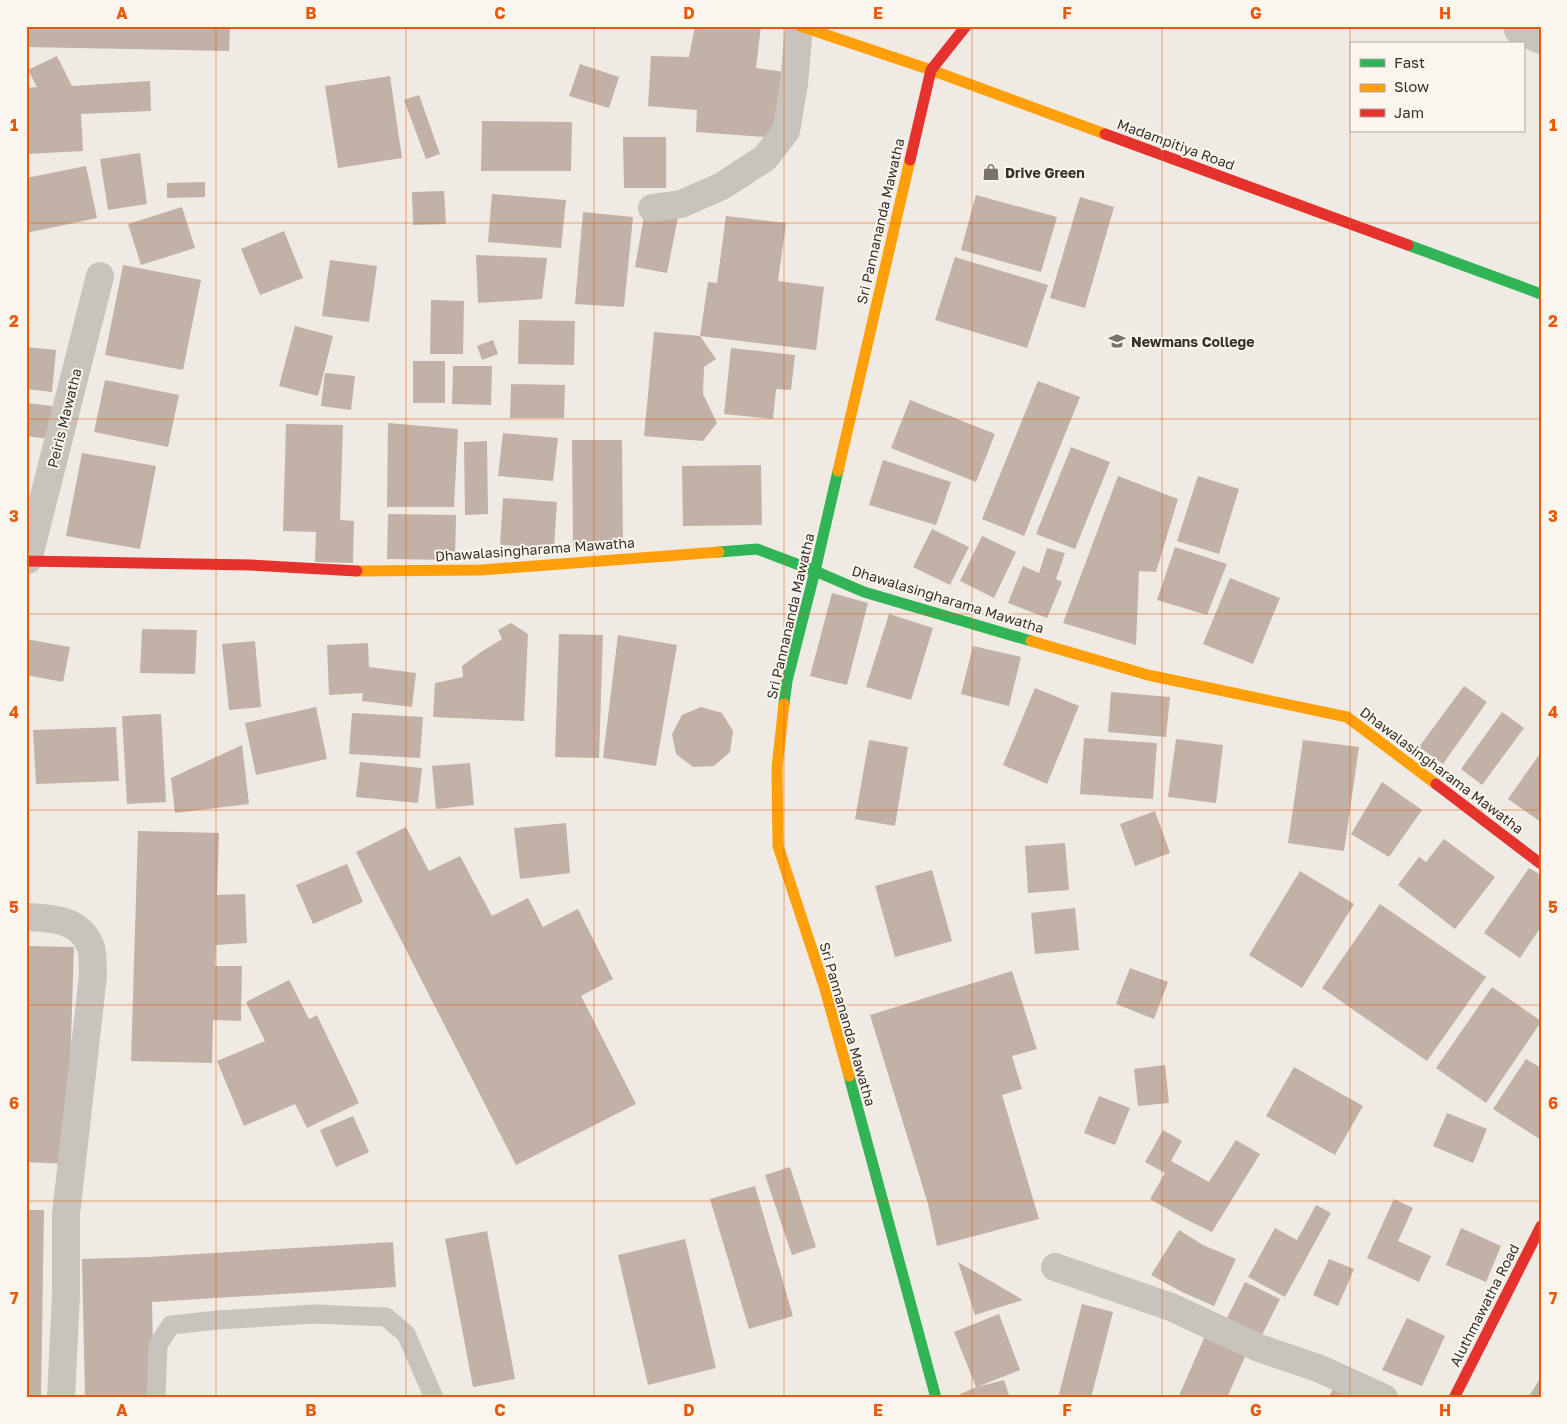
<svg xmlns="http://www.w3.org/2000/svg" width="1567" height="1424" font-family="'Golos Text',sans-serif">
  <rect width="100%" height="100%" fill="#efebe4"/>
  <g fill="#c2b1a6">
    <polygon points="26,26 230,26 229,51 26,47"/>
    <polygon points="695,26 761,26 756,68 785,72 777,138 696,132 697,110 648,106 651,56 689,57"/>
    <polygon points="57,56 72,86 150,81 151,111 81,114 83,151 26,154 26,88 37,87 28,70"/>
    <polygon points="580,64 619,77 609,108 569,96"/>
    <polygon points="390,76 402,158 338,168 325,86"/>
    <polygon points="419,95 440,154 426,159 404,100"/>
    <polygon points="482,121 572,122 571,171 481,171"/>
    <polygon points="623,137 666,137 666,188 624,188"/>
    <polygon points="140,153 147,204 108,210 100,159"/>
    <polygon points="86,166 97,218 26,233 26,178"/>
    <polygon points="205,182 205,197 167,198 167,183"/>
    <polygon points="444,191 446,224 413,225 412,192"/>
    <polygon points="492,194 566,200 561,248 488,242"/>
    <polygon points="976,195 1057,217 1041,272 961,250"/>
    <polygon points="1080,197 1114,207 1085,308 1050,298"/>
    <polygon points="182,207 195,248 141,265 128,224"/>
    <polygon points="645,211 678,217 667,273 635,267"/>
    <polygon points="583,212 633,217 624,307 575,304"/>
    <polygon points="726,216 786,223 778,281 824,287 816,350 700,336 716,359 704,367 703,394 717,423 703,441 644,436 654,332 700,336 708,282 717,283"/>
    <polygon points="284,231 303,278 260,295 241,249"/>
    <polygon points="476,255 547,258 542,299 478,303"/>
    <polygon points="955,257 1048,285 1027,348 935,320"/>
    <polygon points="330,260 377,266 369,322 322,316"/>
    <polygon points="123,265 201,280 183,370 105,355"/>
    <polygon points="431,300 464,301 463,354 430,354"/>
    <polygon points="519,320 575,321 574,365 518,364"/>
    <polygon points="295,326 333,336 318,396 279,386"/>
    <polygon points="493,340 498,354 482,360 477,346"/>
    <polygon points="26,347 56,350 52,392 26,389"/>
    <polygon points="731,348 795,355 791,390 776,389 773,419 724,414"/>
    <rect x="413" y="361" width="32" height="42"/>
    <polygon points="453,366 492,366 491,405 452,404"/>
    <polygon points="325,373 355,376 351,410 321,406"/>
    <polygon points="105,380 179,395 168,447 94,432"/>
    <polygon points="1038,381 1080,397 1024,536 982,519"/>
    <polygon points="511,384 565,385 564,418 510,418"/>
    <polygon points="910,400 995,434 976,482 891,448"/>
    <polygon points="26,403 53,406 50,439 26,436"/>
    <polygon points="388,423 458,429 454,507 387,507"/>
    <polygon points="286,424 343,425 340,520 354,521 353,563 315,562 316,532 283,531"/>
    <polygon points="503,433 558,438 553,481 498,476"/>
    <polygon points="572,440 622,440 623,547 573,547"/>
    <polygon points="487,441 488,514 465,515 464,442"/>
    <polygon points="1071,447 1110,462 1075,549 1036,534"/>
    <polygon points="82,453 156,466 140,549 66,536"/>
    <polygon points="883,460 951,482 936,525 869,505"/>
    <polygon points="761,465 762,525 683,526 682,466"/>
    <polygon points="1118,476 1178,499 1156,572 1139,571 1136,645 1063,623"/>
    <polygon points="1198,476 1239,489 1219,554 1177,541"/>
    <polygon points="503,498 557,502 554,548 500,545"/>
    <polygon points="388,514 456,515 455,560 387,559"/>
    <polygon points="932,529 969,547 950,585 913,567"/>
    <polygon points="982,536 1016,552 994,598 960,581"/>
    <polygon points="1175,547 1227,564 1207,615 1157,600"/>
    <polygon points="1047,548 1065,553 1056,579 1062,582 1047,618 1008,603 1023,566 1039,573"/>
    <polygon points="1230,578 1280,598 1253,664 1203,644"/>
    <polygon points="832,593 868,603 847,685 810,676"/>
    <polygon points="889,614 933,628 911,700 866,687"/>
    <polygon points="511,623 528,634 524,721 433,717 435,683 463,677 462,666 481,652 502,639 498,630"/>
    <polygon points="142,629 197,630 195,674 140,673"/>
    <polygon points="559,634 603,635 599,758 555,757"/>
    <polygon points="618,635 677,645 656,766 603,758"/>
    <polygon points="26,639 70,647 63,682 26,675"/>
    <polygon points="255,641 261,707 229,710 222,644"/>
    <polygon points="368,643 369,667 416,673 412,707 362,701 363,693 329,695 327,645"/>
    <polygon points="973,646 1021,657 1009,706 961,694"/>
    <polygon points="1464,686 1487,702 1443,764 1419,747"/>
    <polygon points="1035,688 1079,706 1047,784 1003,765"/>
    <polygon points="1111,692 1170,697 1166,737 1108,732"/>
    <polygon points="316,707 327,759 256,775 245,723"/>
    <polygon points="701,707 722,713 733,731 730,752 714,766 693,767 676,754 672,734 682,715"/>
    <polygon points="1502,712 1524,728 1482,785 1461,769"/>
    <polygon points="352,713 423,717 420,758 349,754"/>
    <polygon points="161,714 166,802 127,804 122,716"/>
    <polygon points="116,727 119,781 36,784 33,730"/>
    <polygon points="1084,738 1157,743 1153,799 1080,794"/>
    <polygon points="1176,739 1223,745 1216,803 1168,797"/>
    <polygon points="869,740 908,747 895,826 855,819"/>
    <polygon points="1303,740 1359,747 1344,851 1288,843"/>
    <polygon points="242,745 249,804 175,813 171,778"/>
    <polygon points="1541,752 1541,822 1508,799"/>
    <polygon points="360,762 422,768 418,803 356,797"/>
    <polygon points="470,763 474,805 436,809 432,766"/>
    <polygon points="1382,782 1422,810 1389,857 1351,834"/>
    <polygon points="1155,811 1170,853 1135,866 1120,824"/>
    <polygon points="566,823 570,873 520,879 514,828"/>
    <polygon points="406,827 429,871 460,856 492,916 528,898 543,927 578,909 613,979 581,996 636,1104 516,1165 356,852"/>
    <polygon points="138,831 219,833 217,895 245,894 247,943 216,945 215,966 242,966 241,1021 213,1020 212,1063 131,1061"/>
    <polygon points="1444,839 1495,877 1455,929 1398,885 1419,857 1426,862"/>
    <polygon points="1065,843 1069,890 1028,893 1025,846"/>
    <polygon points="347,864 363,902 313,924 296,885"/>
    <polygon points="1529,868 1541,875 1541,927 1520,958 1484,933"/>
    <polygon points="932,870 952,941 895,957 875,886"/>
    <polygon points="1300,871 1354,904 1302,988 1249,955"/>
    <polygon points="1380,904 1486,977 1427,1061 1322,988"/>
    <polygon points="1075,908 1079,950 1035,954 1031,913"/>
    <polygon points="26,946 74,947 67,1164 26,1162"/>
    <polygon points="1130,968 1168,982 1154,1019 1116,1004"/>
    <polygon points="1012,971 1037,1049 1012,1056 1022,1089 1002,1095 1039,1219 937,1246 928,1204 870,1015"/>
    <polygon points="289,980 309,1019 317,1015 359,1103 307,1128 295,1104 244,1126 217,1061 265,1041 246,1002"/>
    <polygon points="1492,987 1541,1021 1541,1022 1486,1103 1436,1068"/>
    <polygon points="1526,1059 1541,1068 1541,1140 1493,1109"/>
    <polygon points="1165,1065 1169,1103 1138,1106 1134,1069"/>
    <polygon points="1294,1067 1363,1106 1335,1155 1266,1116"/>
    <polygon points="1099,1096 1130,1108 1115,1145 1084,1133"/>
    <polygon points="1447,1113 1487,1129 1473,1163 1433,1146"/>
    <polygon points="353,1116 369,1152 336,1167 320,1130"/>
    <polygon points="1163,1130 1182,1141 1171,1161 1209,1182 1236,1140 1260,1154 1212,1232 1187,1220 1150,1199 1165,1173 1145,1162"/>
    <polygon points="790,1167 816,1247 792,1255 765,1175"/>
    <polygon points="755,1186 793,1316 749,1329 710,1199"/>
    <polygon points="1394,1199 1413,1208 1398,1241 1431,1256 1419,1282 1367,1258"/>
    <polygon points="1316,1205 1331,1213 1285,1297 1248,1277 1275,1228 1297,1240"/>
    <polygon points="26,1210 44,1210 41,1398 26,1398"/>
    <polygon points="1461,1228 1501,1246 1486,1282 1446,1265"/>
    <polygon points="1179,1230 1203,1245 1236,1259 1214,1306 1182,1292 1151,1275"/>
    <polygon points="487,1231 515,1379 473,1387 445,1239"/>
    <polygon points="685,1239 716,1368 648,1385 618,1255"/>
    <polygon points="393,1242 396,1287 152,1302 154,1398 85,1398 82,1259 149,1257"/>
    <polygon points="1329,1259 1354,1269 1338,1306 1313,1295"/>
    <polygon points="958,1262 1023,1300 975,1315"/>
    <polygon points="1245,1282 1280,1299 1258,1343 1223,1326"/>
    <polygon points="1082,1304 1113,1312 1091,1398 1058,1398"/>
    <polygon points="999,1314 1020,1370 977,1387 1004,1380 1010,1398 956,1398 956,1396 976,1387 954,1332"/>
    <polygon points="1407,1318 1445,1336 1422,1386 1382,1370"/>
    <polygon points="1209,1327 1250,1345 1227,1398 1178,1398"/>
    <polygon points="1541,1377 1541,1398 1528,1398"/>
    <polygon points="1337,1382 1361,1398 1328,1398"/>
  </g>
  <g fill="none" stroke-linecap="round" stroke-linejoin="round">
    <polyline stroke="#c8c3bd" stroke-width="19" points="156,1398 158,1345 171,1325 218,1320 315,1314 386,1317 406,1334 434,1398"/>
    <g stroke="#c8c3bd" stroke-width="28">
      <polyline points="1518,30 1541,40"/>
      <polyline points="652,208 681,204 722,186 765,158 786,131 794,84 799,26"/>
      <polyline points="28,560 100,276"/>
      <path d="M26,917C51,918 79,919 90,945C94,953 92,967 93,976L66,1214V1294L61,1398"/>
      <polyline points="1055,1267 1171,1307 1259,1348 1318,1368 1384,1398"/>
    </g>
    <g stroke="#30b455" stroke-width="11">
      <polyline points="1408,245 1541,294"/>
      <polyline points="719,552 757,549 815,571 864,592 1031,641"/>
      <polyline points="784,704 787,681 815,571 838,471"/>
      <polyline points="849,1076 936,1398"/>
    </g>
    <g stroke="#ff9f0a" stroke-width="11">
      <polyline points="800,26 931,70 1105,134"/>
      <polyline points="838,471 910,160"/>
      <polyline points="357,571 481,570 719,552"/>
      <polyline points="1031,641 1148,675 1347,717 1436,784"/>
      <polyline points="784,704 777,768 778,846 825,989 849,1076"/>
    </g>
    <g stroke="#e5322d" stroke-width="11">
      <polyline points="1105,134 1408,245"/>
      <polyline points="910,160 931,70 966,26"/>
      <polyline points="26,561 251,565 357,571"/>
      <polyline points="1436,784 1541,864"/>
      <polyline points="1454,1398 1541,1226"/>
    </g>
  </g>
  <path fill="none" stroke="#e8590c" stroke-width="1" stroke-opacity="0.55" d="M216,26V1398M406,26V1398M594,26V1398M784,26V1398M972,26V1398M1162,26V1398M1350,26V1398M26,223H1541M26,419H1541M26,614H1541M26,810H1541M26,1005H1541M26,1201H1541"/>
  <defs>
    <g id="shop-bare" transform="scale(1.35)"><path d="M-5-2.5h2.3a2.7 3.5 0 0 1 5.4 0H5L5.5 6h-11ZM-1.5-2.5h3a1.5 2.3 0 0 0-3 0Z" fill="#79726c" stroke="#faf5ed" stroke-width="2.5" paint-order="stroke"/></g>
    <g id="school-bare" transform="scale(1.35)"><path d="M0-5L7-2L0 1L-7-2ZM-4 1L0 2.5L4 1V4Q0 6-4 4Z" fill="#79726c" stroke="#faf5ed" stroke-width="2.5" paint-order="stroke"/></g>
  </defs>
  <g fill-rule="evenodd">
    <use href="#shop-bare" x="991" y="172"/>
    <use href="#school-bare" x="1117" y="341"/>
  </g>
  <g text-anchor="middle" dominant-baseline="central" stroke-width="4" stroke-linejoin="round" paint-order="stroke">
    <g font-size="14" fill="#39312b" stroke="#faf5ed">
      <text transform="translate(1176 144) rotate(20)">Madampitiya Road</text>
      <text transform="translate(880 221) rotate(-77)">Sri Pannananda Mawatha</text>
      <text transform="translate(64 418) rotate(-76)">Peiris Mawatha</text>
      <text transform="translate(535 549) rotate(-4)">Dhawalasingharama Mawatha</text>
      <text transform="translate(948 599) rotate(17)">Dhawalasingharama Mawatha</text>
      <text transform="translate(790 616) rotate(-77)">Sri Pannananda Mawatha</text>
      <text transform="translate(1442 770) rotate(37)">Dhawalasingharama Mawatha</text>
      <text transform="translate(848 1024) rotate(74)">Sri Pannananda Mawatha</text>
      <text transform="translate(1484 1305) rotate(-63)">Aluthmawatha Road</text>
    </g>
    <g font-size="14" font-weight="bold" fill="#39312b" stroke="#faf5ed" text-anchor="start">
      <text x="1005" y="172">Drive Green</text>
      <text x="1131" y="341">Newmans College</text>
    </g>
  </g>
  <rect width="1567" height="1424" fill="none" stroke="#faf5ed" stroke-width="55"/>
  <rect x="1350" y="42" width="175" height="90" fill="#faf5ed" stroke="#ada79f"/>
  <rect x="1360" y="59" width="25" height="8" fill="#30b455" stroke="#ada79f"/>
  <text x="1394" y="68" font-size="15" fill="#39312b">Fast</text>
  <rect x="1360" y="84" width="25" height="8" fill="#ff9f0a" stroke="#ada79f"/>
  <text x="1394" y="92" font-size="15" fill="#39312b">Slow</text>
  <rect x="1360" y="109" width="25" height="8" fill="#e5322d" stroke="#ada79f"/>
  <text x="1394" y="118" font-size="15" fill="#39312b">Jam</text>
  <rect x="28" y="28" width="1512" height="1368" fill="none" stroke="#e8590c" stroke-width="2"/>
  <g font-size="16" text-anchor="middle" font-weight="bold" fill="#e8590c">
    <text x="122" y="19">A</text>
    <text x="311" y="19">B</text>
    <text x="500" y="19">C</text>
    <text x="689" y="19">D</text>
    <text x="878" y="19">E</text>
    <text x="1067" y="19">F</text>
    <text x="1256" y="19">G</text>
    <text x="1445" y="19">H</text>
    <text x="14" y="131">1</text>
    <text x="1553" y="131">1</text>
    <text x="14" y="327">2</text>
    <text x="1553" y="327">2</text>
    <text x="14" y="522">3</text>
    <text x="1553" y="522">3</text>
    <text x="14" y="718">4</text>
    <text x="1553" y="718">4</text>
    <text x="14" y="913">5</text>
    <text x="1553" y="913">5</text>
    <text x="14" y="1109">6</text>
    <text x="1553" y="1109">6</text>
    <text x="14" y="1304">7</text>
    <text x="1553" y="1304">7</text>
    <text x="122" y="1416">A</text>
    <text x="311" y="1416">B</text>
    <text x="500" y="1416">C</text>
    <text x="689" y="1416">D</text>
    <text x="878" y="1416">E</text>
    <text x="1067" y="1416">F</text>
    <text x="1256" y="1416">G</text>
    <text x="1445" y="1416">H</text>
  </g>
</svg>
